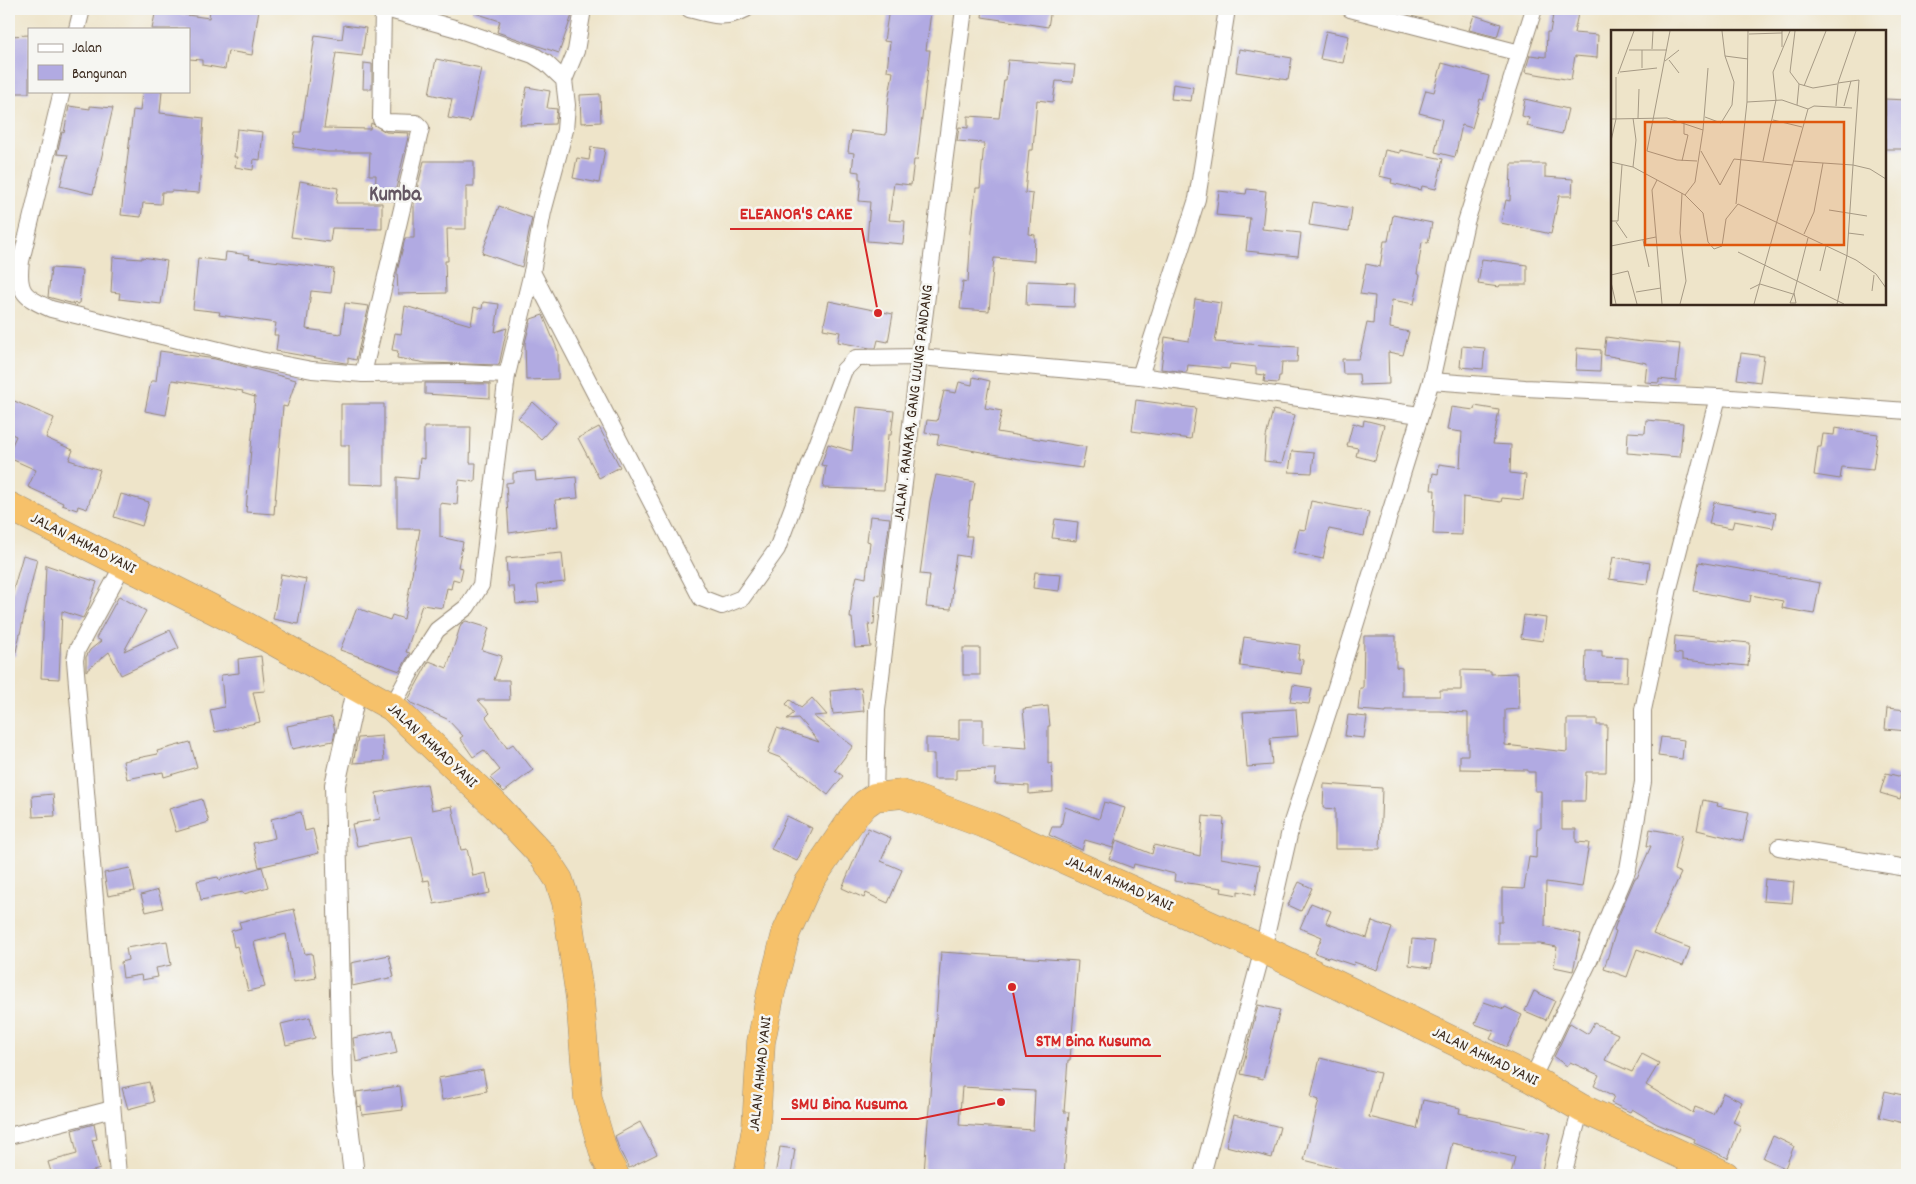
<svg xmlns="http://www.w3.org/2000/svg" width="1916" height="1184" font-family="Dekko,sans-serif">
  <rect width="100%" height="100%" fill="#f6f6f2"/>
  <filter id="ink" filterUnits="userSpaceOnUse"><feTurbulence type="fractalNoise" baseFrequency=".02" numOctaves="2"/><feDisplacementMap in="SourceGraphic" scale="10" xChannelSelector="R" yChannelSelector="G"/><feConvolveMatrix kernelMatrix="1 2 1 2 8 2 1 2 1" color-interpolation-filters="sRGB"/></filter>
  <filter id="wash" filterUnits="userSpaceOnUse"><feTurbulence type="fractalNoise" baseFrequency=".0096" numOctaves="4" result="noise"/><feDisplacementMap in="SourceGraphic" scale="20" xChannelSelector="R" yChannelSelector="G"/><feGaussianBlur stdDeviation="1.12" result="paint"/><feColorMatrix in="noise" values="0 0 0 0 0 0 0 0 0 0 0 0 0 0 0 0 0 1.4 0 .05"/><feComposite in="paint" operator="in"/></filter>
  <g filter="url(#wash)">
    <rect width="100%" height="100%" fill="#eee4c9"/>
    <g id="blocks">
      <g fill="#b1aae2" fill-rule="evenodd">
        <polygon points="156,9 181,9 180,14 209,18 210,9 259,9 252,55 228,51 225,69 202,65 202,60 189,59 189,29 152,29"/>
        <polygon points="473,9 553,9 572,15 559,53 497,32 500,21 472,12"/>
        <polygon points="889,9 931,12 926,50 930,50 917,160 914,160 911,185 894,183 889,220 905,221 903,244 867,241 870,202 859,201 861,179 859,179 859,172 852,171 854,153 848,152 851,131 886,135 888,102 893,72 887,71 890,42 884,41"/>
        <polygon points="983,9 1051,9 1048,27 982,17"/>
        <polygon points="1554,9 1579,9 1574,33 1598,35 1597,58 1575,56 1571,80 1525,72 1530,55 1546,57 1547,32 1550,32"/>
        <polygon points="1474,15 1501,24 1497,37 1469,30"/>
        <polygon points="344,25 366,28 362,56 336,53 324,128 370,129 371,123 386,132 409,133 394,197 375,196 376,175 369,175 370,152 327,152 293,147 295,132 301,132 315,35 342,39"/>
        <polygon points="1326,31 1349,36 1343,63 1320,59"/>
        <polygon points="29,35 29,93 9,93 9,36"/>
        <polygon points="1239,49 1292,58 1288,80 1236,72"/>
        <polygon points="436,59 481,68 470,122 448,118 452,99 429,94"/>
        <polygon points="1008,60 1075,65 1073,82 1056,81 1053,102 1037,100 1033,150 1029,150 1025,193 1033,194 1029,234 1035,235 1034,261 994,258 989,311 960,309 963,281 968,282 971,231 976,188 980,188 984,143 957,141 959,127 968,128 968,116 999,118 1004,80 1006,80"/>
        <polygon points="364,63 372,64 372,89 363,89"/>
        <polygon points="1442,63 1489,76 1483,100 1480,99 1472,128 1462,125 1455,157 1435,152 1442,119 1419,113 1426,90 1434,92"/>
        <polygon points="1173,84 1193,87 1191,101 1171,99"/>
        <polygon points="527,87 550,91 547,108 557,109 555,124 520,125"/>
        <polygon points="142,91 162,91 160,113 204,118 199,193 171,191 171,192 162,192 161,204 143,203 141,217 121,215 133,110 140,111"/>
        <polygon points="600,94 601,122 581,123 580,95"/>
        <polygon points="1525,99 1568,109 1562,134 1527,126 1529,118 1522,116"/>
        <polygon points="1885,99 1907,100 1907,149 1885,149"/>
        <polygon points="69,106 90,109 90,106 113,108 93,194 60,186 68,155 57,154 62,132 64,133"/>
        <polygon points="237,129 263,132 260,160 254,159 253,170 235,167 237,157 234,157"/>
        <polygon points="591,147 605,149 599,183 573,178 577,158 589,160"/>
        <polygon points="1385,150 1400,153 1400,150 1443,159 1436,189 1422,186 1421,190 1391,183 1392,179 1379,176"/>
        <polygon points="424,161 474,161 474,186 466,186 466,229 447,229 448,261 445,261 446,293 398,294 397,272 405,238 414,238 414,201"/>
        <polygon points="1511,164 1545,164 1545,177 1573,179 1572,196 1559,196 1551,234 1501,223 1506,200 1510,201"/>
        <polygon points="300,181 338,188 336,203 382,203 382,229 332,228 330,242 291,237"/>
        <polygon points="1247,189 1266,191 1262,229 1301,233 1298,256 1246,251 1250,218 1216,215 1219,191 1246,194"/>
        <polygon points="1313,202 1352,208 1349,231 1309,225"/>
        <polygon points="499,206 532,218 522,267 482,253"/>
        <polygon points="1393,215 1432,223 1428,243 1422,242 1417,274 1420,275 1414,304 1392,300 1390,328 1409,332 1403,355 1388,352 1389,384 1360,385 1359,374 1343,374 1342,359 1359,359 1367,323 1373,324 1375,296 1360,294 1366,264 1380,267 1384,241 1388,241"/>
        <polygon points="226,252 250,255 249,258 334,269 331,293 311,291 306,329 341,334 345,303 369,306 356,360 348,358 348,363 345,363 276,351 278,335 274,335 276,323 219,315 220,312 193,309 198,258 225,261"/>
        <polygon points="113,257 142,259 142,257 167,261 161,304 119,299 120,293 111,292"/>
        <polygon points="1482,259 1527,265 1527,285 1500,285 1499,287 1478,284"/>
        <polygon points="51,268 82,270 79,304 70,303 48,297"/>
        <polygon points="1027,281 1075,283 1074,307 1026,305"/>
        <polygon points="1195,299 1221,303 1215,342 1298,347 1297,362 1282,362 1281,376 1279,376 1278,383 1264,382 1265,375 1256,374 1256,367 1230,364 1229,369 1188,365 1187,372 1161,369 1165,337 1189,341"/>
        <polygon points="829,301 893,314 888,342 878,340 876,348 870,348 838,342 840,332 823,329"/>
        <polygon points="483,302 499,304 495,332 507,328 499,365 426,363 397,358 398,351 392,350 395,333 401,334 405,306 471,325 474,307 482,309"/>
        <polygon points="543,315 558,351 558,379 526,380 525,343 531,319"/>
        <polygon points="1606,337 1642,342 1643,341 1680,344 1676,381 1659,379 1659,383 1645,382 1647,363 1604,355"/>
        <polygon points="1462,346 1485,348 1483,369 1460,367"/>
        <polygon points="1577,348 1601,350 1600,371 1576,370"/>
        <polygon points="160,351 215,359 296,380 287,407 283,406 274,514 246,512 255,397 242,393 243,391 172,380 166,415 145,411 151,381 156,381"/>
        <polygon points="1741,353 1764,356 1760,382 1737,379"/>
        <polygon points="973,377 990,381 985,408 1002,411 997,432 1086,447 1082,468 1031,461 937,444 939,435 925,433 927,420 937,421 944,391 956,393 959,382 972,385"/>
        <polygon points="425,383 490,384 490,398 425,394"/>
        <polygon points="12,400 54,418 46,438 73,450 69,460 100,470 87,509 78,506 77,510 62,505 63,503 28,487 36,470 9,458 9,452 16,436 9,433 9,408"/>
        <polygon points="1136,400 1196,408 1191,439 1132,431"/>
        <polygon points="533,402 556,423 541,439 518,418"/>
        <polygon points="341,404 384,404 384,485 349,484 349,445 341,445"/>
        <polygon points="1475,406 1499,410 1493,444 1511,445 1510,473 1526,475 1523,500 1502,498 1501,502 1463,497 1462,535 1433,534 1435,490 1431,490 1433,473 1438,474 1439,464 1460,467 1462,432 1447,430 1451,407 1474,410"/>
        <polygon points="857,407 894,411 891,435 888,435 884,490 823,488 826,466 821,465 828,444 852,451"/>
        <polygon points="1273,410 1295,415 1282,463 1264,461 1266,437"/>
        <polygon points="1364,420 1384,425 1375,461 1356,456 1358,448 1347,446 1353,423 1363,426"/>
        <polygon points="1646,420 1683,423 1680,457 1627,453 1628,432 1645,433"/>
        <polygon points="424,427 471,427 470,463 476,463 475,482 459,480 457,505 440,503 440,537 463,542 458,567 463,568 460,581 453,579 451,589 447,588 443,608 422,605 406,652 410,653 400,671 340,650 357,608 390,620 392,615 404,619 420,529 397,529 397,477 418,479 420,458 424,459"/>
        <polygon points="599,427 620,467 599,478 578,438"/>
        <polygon points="1835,428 1878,434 1873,470 1842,467 1840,479 1814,475 1818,447 1821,447 1823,434 1834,435"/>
        <polygon points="1292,451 1314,453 1312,473 1289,472"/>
        <polygon points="535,471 536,481 576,477 578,498 555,500 558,526 509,533 506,483 513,482 513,473"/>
        <polygon points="936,475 975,482 972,501 970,501 966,536 972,536 969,557 956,555 951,588 953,589 951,609 926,607 930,575 920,574 930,501"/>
        <polygon points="121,494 149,502 142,526 114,517"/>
        <polygon points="1311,501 1369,512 1364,536 1329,529 1323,559 1294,553 1299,529 1305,530"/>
        <polygon points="1714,502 1776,513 1773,528 1734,521 1732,528 1709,524"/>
        <polygon points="870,516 890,518 880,596 876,595 874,625 868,624 871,647 855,648 852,618 850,618 852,596 857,576 866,578 870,542 867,541"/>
        <polygon points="1055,519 1078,522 1076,541 1052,538"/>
        <polygon points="562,553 565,582 537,585 539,602 516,604 514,587 508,587 506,558"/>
        <polygon points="23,555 37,559 15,656 9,656 9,605"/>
        <polygon points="1613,557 1650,563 1647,584 1609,579"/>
        <polygon points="1699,562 1820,583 1814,614 1782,608 1783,601 1751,595 1750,602 1694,591"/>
        <polygon points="46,565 97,582 88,608 83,618 62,611 59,679 41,678"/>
        <polygon points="1035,572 1061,574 1059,591 1033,588"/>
        <polygon points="281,574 306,579 298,624 273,619"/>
        <polygon points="119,596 146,611 124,651 170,630 179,648 121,675 109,652 86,671 86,657 90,650 101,641 96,638"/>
        <polygon points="1524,615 1546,618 1543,641 1521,638"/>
        <polygon points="466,621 489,628 482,650 502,656 494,680 509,680 510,700 478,700 490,713 486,717 507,748 513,744 533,770 504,792 490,778 500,770 484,750 473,757 460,738 463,736 447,719 411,703 408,700 429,661 447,668 461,624"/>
        <polygon points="1364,636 1396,636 1396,667 1402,668 1402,696 1440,696 1440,690 1461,690 1461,670 1491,671 1491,674 1518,673 1519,709 1505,710 1505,745 1567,752 1567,719 1597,719 1597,725 1607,725 1606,772 1586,772 1585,801 1562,801 1562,829 1576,829 1576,842 1589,843 1582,887 1546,882 1545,926 1581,934 1573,971 1554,967 1557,947 1540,944 1498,944 1498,922 1502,922 1502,888 1524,889 1529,857 1536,858 1537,828 1541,828 1541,791 1535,791 1535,772 1528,772 1528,770 1460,769 1460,755 1468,755 1468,713 1440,711 1386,711 1386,712 1358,710 1360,688 1363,688"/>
        <polygon points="1675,636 1750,643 1748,666 1682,660 1682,654 1674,653"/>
        <polygon points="1244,637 1300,645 1298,659 1303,660 1301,674 1240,666"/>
        <rect x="963" y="648" width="17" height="27"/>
        <polygon points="1586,651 1602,651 1602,657 1628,658 1627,682 1585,681"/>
        <polygon points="261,656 265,691 253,692 260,722 215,732 210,710 224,707 221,675 239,673 238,659"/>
        <polygon points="1293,685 1312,688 1309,704 1290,702"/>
        <polygon points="861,688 864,711 833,714 830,691"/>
        <polygon points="812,698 827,715 813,716 853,746 835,770 843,776 828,795 781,758 768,753 777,728 819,742 798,718 787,719 794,713 786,704 790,700 801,708"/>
        <polygon points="1048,706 1050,726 1048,726 1048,764 1052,763 1053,792 1029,794 1029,786 995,784 996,769 956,770 956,779 934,779 934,754 926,754 926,738 959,739 959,719 983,719 983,745 1027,748 1023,709"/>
        <polygon points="1887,708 1907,710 1907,731 1885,729"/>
        <polygon points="1296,709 1298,736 1270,738 1272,765 1247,767 1243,712"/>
        <polygon points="1348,715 1367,717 1364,738 1345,736"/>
        <polygon points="332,717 335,731 333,741 292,749 287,726"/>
        <polygon points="382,736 384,761 353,763 358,738"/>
        <polygon points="1661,737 1684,740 1682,759 1658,756"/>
        <polygon points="190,742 197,767 164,777 163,772 127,779 123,761 158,754 157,751"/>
        <polygon points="1886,773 1906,778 1900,799 1880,793"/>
        <polygon points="427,784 432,810 452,806 461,850 467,849 473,876 486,873 490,893 434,904 429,880 423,881 412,836 357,846 352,824 380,819 376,793"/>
        <polygon points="1324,784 1382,788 1380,849 1335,849 1335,809 1323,808"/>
        <polygon points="53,794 55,816 33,817 32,796"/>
        <polygon points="202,799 209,822 176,832 169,809"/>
        <polygon points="1703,800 1718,803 1717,806 1749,812 1743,841 1697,830"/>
        <polygon points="1104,802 1125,808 1113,848 1085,840 1082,850 1049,835 1052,827 1061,827 1065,807 1099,819"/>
        <polygon points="301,812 305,831 313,829 319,853 259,867 253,843 275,838 271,819"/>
        <polygon points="787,816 812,828 797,861 771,849"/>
        <polygon points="1203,816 1224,818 1221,858 1260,865 1255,895 1238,891 1238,895 1221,892 1222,888 1174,881 1175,874 1134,864 1133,868 1109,859 1117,840 1152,854 1154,845 1200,856"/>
        <polygon points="868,828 891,838 881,861 902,870 888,903 866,893 864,898 842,888"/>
        <polygon points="1650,829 1682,835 1674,870 1681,873 1653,934 1690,948 1683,966 1637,949 1627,977 1604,969 1616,931 1614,930 1619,915 1635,878 1637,878 1651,846 1647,846"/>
        <polygon points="262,867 268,887 244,894 243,892 201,900 197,881 218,877 219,880"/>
        <polygon points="130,868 135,891 108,896 104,873"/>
        <polygon points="1765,879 1794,882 1792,903 1763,901"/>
        <polygon points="1299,882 1312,888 1301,911 1288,905"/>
        <polygon points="158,890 163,908 146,912 141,895"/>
        <polygon points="1311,903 1331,911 1326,923 1367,938 1372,921 1392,928 1377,970 1354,962 1353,965 1329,957 1328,958 1315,953 1322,937 1300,928"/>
        <polygon points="294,909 305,954 312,953 316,978 294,982 286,934 254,942 265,987 248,991 237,946 234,947 231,931 241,928 239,922"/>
        <polygon points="1412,939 1434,941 1431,968 1409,965"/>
        <polygon points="167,941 171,965 156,968 158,977 142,980 141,975 123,978 121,962 128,960 126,948"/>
        <path d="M941,952L1078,961L1070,1060H1068L1064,1112H1069L1064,1175H965L924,1173ZM962,1087L1035,1091L1033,1130L959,1125Z"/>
        <polygon points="389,955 394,977 352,986 351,963"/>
        <polygon points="1534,991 1555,1001 1546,1020 1525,1011"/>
        <polygon points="1484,1002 1504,1009 1505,1007 1522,1015 1507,1047 1490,1039 1494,1031 1475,1024"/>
        <polygon points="1258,1005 1280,1010 1263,1079 1241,1074"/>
        <polygon points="310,1017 315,1038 286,1045 281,1024"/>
        <polygon points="1570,1023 1588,1034 1594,1023 1618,1034 1605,1060 1632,1072 1642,1054 1659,1063 1646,1085 1693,1113 1695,1107 1713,1114 1723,1093 1742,1102 1733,1122 1741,1126 1728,1158 1694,1143 1695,1139 1657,1124 1632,1109 1630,1112 1611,1103 1614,1096 1594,1086 1599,1075 1570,1062 1567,1066 1554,1057"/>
        <polygon points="392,1030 397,1053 356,1062 353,1038"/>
        <polygon points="1320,1058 1380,1073 1369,1117 1417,1129 1423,1100 1460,1108 1459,1113 1550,1133 1541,1175 1511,1175 1515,1157 1452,1143 1445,1175 1364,1175 1304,1160 1319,1100 1311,1097"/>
        <polygon points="483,1070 487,1091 442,1100 438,1078"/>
        <polygon points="149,1082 154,1102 128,1109 122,1088"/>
        <polygon points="400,1086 403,1110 362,1115 361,1106 358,1107 356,1092"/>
        <polygon points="1885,1091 1907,1096 1907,1124 1879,1117"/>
        <polygon points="1234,1115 1280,1127 1272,1158 1226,1146"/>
        <polygon points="640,1122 657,1154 629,1168 619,1149 615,1136"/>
        <polygon points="94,1124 97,1139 92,1140 100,1169 80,1175 52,1175 48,1162 77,1154 72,1130"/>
        <polygon points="1773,1136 1794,1146 1785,1168 1763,1158"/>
        <polygon points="780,1147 795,1149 791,1175 775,1175"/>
      </g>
    </g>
  </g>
  <g filter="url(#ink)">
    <use href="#blocks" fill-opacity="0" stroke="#948774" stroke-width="1"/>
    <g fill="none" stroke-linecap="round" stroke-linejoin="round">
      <g stroke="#948774" stroke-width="18">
        <g id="minor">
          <polyline points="386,9 454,28 533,55 546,63 564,80 567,105 565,130 543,212 532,272 507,375 481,585 467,607 437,630 415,664 392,707"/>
          <path d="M689,9C711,15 725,20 746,9"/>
          <polyline points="1350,9 1520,53"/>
          <polyline points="77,29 82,9"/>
          <polyline points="564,80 576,51 583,9"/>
          <path d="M62,91L21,261C17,293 24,297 51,309L260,360L312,370L363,374L461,373L507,375"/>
          <polyline points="532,272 701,598 722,606 742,598 777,549 844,370 856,358 919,357 1140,376 1420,415"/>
          <polyline points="363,374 421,128 416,123 387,122 381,119 383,9"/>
          <polyline points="1140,376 1197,199 1227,9"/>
          <polyline points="1431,381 1525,388 1718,397 1907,411"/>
          <polyline points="875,797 877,710 919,357 964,9"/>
          <polyline points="1779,847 1907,868"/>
          <polyline points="1532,1079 1589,961 1628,869 1643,782 1643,710 1669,588 1718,397"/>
          <polyline points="9,1136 112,1109"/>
          <polyline points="118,1175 75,660 77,650 123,565"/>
          <polyline points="1202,1175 1263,949 1292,822 1331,703 1431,381 1466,222 1534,9"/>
          <polyline points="1563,1175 1581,1108"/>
        </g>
      </g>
      <g stroke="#948774" stroke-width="22">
        <polyline id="tertiary" points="354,1175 342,1075 335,785 357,686"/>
      </g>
      <g stroke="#948774" stroke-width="29">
        <g id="trunk">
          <polyline points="9,506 246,626 392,707 497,807 544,857 559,880 566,902 580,999 588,1099 605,1157 615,1175"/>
          <polyline points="748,1175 756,1127 761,1042 771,992 786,933 808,884 855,815 865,804 875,797 902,794 992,827 1263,949 1532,1079 1581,1108 1725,1175"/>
        </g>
      </g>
      <use href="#minor" stroke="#fff" stroke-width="16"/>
      <use href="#tertiary" stroke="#fff" stroke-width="20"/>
      <use href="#trunk" stroke="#f6c16b" stroke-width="28"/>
    </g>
  </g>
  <g text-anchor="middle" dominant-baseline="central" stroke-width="5" stroke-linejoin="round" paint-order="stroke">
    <g font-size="16" fill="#3b2a1e" stroke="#f6f6f2">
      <text transform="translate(914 403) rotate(-83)">JALAN . RANAKA, GANG UJUNG PANDANG</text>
      <text transform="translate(83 544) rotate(27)">JALAN AHMAD YANI</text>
      <text transform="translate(432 746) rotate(43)">JALAN AHMAD YANI</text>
      <text transform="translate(1119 884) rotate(24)">JALAN AHMAD YANI</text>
      <text transform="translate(1485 1057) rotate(26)">JALAN AHMAD YANI</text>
      <text transform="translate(761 1074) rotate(-84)">JALAN AHMAD YANI</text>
    </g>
    <g font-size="21" font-weight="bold" fill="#645763" stroke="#f6f6f2">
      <text x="395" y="196">Kumba</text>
    </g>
  </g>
  <g transform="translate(1611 30)">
    <rect width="275" height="275" fill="#eee4c9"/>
    <path fill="none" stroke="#a69a85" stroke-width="1" d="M59,1L36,121L66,130L86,131M111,1L114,26L137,29M171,1V17M184,1L179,42L188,54M138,4L171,3M41,19L42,1M18,20H56M58,30L68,43M54,31L68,20M31,38V20M9,42L46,38M7,44L23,1M193,56L215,1M136,72L171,70L197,79L203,76L241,78M186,75L188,54L202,58L226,54M225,76L227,53L245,1M233,76L240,51M94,87L110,93L121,75L123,52L114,26M22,88L25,110L22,137M27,88L28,59M0,89L56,88L92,100L84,152L74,165M162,90L191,97M92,100L97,38M0,111L5,89V47M90,121L109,155L123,129L181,135M71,131L77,105L73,104V92M152,131L165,70L162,42L179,1M182,131L242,135L248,50L227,53M0,132L22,137L74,165L92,183L97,212L103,219L111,216L115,189L127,174L245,230L265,244L275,258M46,150L41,160L51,274M125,174L136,72L137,1M218,180L256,186M0,191H7L11,135M5,192L16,208M237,203L253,205M193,204L203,182L212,133M32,210L38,237M0,216L45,207M127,222L233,274M209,241L215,216M0,245L17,241L26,274M0,252L5,274M139,259L149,254L182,264M261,261L263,245M25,262L50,258M183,263L179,273H185L183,263L197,208M69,274L75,251L69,203L71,163M143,274L197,79M226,274L236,225L242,135L259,139L275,149"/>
    <path fill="#df570d" fill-opacity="0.15" stroke="#df570d" stroke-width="2.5" d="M34,92H233V215H34Z"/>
    <rect width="275" height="275" fill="none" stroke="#3b2a1e" stroke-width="2.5"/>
  </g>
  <path fill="none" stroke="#d62828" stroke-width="2" d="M878 313L862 229H730M1012 987L1026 1056H1161M1001 1102L918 1119H781"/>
  <g fill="#d62828" stroke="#f6f6f2" stroke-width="2">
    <circle cx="878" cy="313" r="5"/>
    <circle cx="1012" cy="987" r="5"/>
    <circle cx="1001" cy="1102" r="5"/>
  </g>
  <g font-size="18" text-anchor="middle" font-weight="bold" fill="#d62828" stroke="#f6f6f2" stroke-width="5" stroke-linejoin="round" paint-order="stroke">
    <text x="796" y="219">ELEANOR'S CAKE</text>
    <text x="1093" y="1046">STM Bina Kusuma</text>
    <text x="849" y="1109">SMU Bina Kusuma</text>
  </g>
  <rect width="1916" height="1184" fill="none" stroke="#f6f6f2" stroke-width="30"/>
  <rect x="28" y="28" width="162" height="65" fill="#f6f6f2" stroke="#aba49d"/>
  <rect x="38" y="44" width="25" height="8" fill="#ffffff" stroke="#aba49d"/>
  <text x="72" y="52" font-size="15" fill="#3b2a1e">Jalan</text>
  <rect x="38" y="65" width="25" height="15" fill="#b1aae2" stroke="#aba49d"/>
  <text x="72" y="78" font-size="15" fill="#3b2a1e">Bangunan</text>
</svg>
